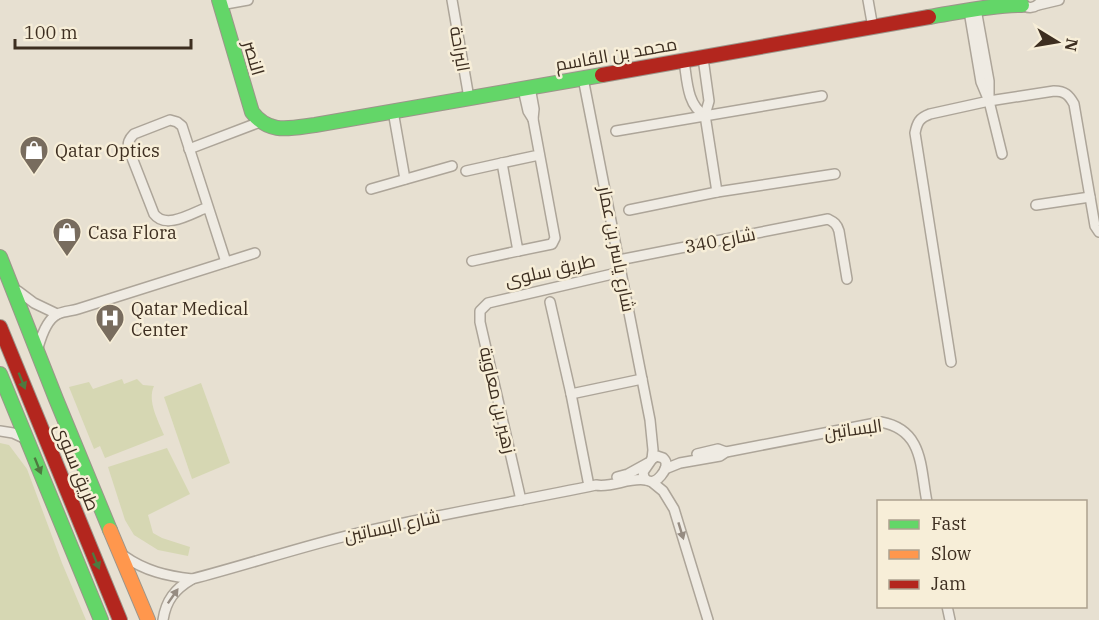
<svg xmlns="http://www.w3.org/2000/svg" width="1099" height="620" font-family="'IBM Plex Serif',Cairo,serif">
  <rect width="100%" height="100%" fill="#e7e0d1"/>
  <g fill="#d6d7b3">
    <path d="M122,379L124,384L137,379L143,385L154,386C147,401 158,420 164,435L105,458L100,446L94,449L69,387L89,382L93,389Z"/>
    <polygon points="201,383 230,463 192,479 164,397"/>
    <polygon points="0,443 9,445 27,469 62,563 86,620 0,620"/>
    <polygon points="167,448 190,494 148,515 153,533 162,538 190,547 188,556 158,550 134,535 125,520 108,467"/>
  </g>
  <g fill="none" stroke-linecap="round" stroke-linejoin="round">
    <g stroke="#ada599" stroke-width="12">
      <g id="street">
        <polyline points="452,0 469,98"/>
        <polyline points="868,0 873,28"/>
        <path d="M1019,2C1027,10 1036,9 1042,0"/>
        <polyline points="220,5 248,0"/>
        <polyline points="1038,5 1059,0"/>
        <polyline points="976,9 989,81 989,99"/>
        <polyline points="969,11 981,82 989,101 1002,154"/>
        <polyline points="703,58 709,101 705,115 717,192"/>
        <path d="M684,61C687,79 687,106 705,115"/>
        <polyline points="583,78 650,420 653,450 652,459"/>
        <polyline points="530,87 534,109 533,119 555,238 552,244 518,251 502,163 539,155"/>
        <polyline points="523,89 528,111 533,119"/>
        <polyline points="393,111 405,179"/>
        <polyline points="616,131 822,96"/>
        <polyline points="189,149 260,122"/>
        <polyline points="466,171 502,163"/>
        <polyline points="371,189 452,166"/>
        <polyline points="1036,205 1090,197"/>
        <path d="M208,207C192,213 166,230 154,214L129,150C127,143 129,139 134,134L170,120L177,122L182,126L226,262"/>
        <polyline points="629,210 717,192 835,174"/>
        <path d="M619,260L828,219C834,222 837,224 839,231L847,279"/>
        <polyline points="472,261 518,251"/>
        <polyline points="18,291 34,303 57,314"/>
        <polyline points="550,302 571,394 589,486"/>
        <path d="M38,348C41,337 47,319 58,314C64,311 72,311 78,309L255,253"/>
        <path d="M951,362L915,133C917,123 919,118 930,114L989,101L1054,91C1065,91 1069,95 1074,104L1095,226L1099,232"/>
        <polyline points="571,394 642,379"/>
        <polyline points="0,431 13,433 28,440"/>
        <polyline points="697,454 718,449 726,452"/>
        <path d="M657,456L663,458C664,459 666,461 666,463C667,470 657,484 649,481C647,481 646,479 644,478L643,472L652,459Z"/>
        <path d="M665,469L680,463L720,456L726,452L881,422C924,430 920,467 927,502"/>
        <polyline points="617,477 628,474 648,463"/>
        <polyline points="652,482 663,491 674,509 708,620"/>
        <polyline points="521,500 480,322 480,311 488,303 621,272"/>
        <path d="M124,556C145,571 167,576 192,579"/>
        <polyline points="947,606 950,620"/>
        <path d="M163,620C166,600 175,589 192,579C246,565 300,547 354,534C434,515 515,502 596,485C612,488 629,477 646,480"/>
      </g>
    </g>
    <g stroke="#9c958a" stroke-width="16">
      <g id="fast">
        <path d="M219,0L252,112C269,135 291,128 315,125L602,75"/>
        <path d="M929,17C960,12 991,5 1022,5"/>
        <polyline points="0,257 56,399 110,530"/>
        <polyline points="0,374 101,620"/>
      </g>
    </g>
    <g stroke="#9c958a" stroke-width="16">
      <polyline id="slow" points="110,530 148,620"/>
    </g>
    <g stroke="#9c958a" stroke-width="16">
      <g id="jam">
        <polyline points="602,75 929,17"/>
        <polyline points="0,327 120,620"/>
      </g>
    </g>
    <use href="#street" stroke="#efebe3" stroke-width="9"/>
    <use href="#fast" stroke="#63d668" stroke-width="14"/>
    <use href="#slow" stroke="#ff974d" stroke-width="14"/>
    <use href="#jam" stroke="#b3261e" stroke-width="14"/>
  </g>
  <defs><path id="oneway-solid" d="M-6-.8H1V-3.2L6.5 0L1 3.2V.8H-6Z" transform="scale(1.5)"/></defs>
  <g fill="#4e7a40">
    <use href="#oneway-solid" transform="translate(22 381) rotate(68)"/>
    <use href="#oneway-solid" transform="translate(38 466) rotate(68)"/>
    <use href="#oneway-solid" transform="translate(96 561) rotate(68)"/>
  </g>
  <g fill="#968c82">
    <use href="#oneway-solid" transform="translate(681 531) rotate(73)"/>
    <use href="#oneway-solid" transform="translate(173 596) rotate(-55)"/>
  </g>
  <defs>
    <g id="shop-pin" transform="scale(1.5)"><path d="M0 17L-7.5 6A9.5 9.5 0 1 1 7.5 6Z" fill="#786c5e" stroke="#f7eed8"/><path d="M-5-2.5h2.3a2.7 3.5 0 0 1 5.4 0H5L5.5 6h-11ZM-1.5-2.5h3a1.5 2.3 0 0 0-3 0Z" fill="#fff"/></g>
    <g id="hospital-pin" transform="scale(1.5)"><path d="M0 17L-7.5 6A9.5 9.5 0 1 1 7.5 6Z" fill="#786c5e" stroke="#f7eed8"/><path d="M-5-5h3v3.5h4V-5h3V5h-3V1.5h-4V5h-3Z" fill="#fff"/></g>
  </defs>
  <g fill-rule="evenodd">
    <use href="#shop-pin" x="34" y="150"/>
    <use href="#shop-pin" x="67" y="232"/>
    <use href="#hospital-pin" x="110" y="318"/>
  </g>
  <g text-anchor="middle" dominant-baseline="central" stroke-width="5" stroke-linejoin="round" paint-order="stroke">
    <g font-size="18" fill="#3d2e20" stroke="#f7eed8">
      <text transform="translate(460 49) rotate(80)">البراحة</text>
      <text transform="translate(616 54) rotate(-10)">محمد بن القاسم</text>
      <text transform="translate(254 58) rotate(74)">النصر</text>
      <text transform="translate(720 240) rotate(-11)">شارع 340</text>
      <text transform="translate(617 249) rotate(79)">شارع ياسر بن عمار</text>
      <text transform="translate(550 270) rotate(-13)">طريق سلوى</text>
      <text transform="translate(498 400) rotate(77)">زهير بن معاوية</text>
      <text transform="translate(853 429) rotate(-8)">البساتين</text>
      <text transform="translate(77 467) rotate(68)">طريق سلوى</text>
      <text transform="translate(392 526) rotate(-12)">شارع البساتين</text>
    </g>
    <g font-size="18" fill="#3d2e20" stroke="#f7eed8" text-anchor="start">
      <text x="55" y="150">Qatar Optics</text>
      <text x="88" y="232">Casa Flora</text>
      <text x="131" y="308">Qatar Medical<tspan x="131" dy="21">Center</tspan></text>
    </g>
  </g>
  <rect x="877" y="500" width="210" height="108" fill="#f7eed8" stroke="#ada18e" stroke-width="1.5"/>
  <rect x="889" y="520" width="30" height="9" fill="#63d668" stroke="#ada18e" stroke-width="1.5"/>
  <text x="931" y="530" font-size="18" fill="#3d2e20">Fast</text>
  <rect x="889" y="550" width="30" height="9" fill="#ff974d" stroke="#ada18e" stroke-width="1.5"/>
  <text x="931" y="560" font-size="18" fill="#3d2e20">Slow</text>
  <rect x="889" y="580" width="30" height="9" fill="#b3261e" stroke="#ada18e" stroke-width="1.5"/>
  <text x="931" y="590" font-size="18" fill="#3d2e20">Jam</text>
  <g transform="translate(1057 42) rotate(101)" stroke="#f7eed8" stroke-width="4.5" paint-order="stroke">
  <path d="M0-4.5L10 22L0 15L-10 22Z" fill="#3d2e20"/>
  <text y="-9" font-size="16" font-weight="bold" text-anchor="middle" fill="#3d2e20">N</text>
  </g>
  <path d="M15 39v9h176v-9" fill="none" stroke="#3d2e20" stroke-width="3"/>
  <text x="24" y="39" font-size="18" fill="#3d2e20" stroke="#f7eed8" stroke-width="4.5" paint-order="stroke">100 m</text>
</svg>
